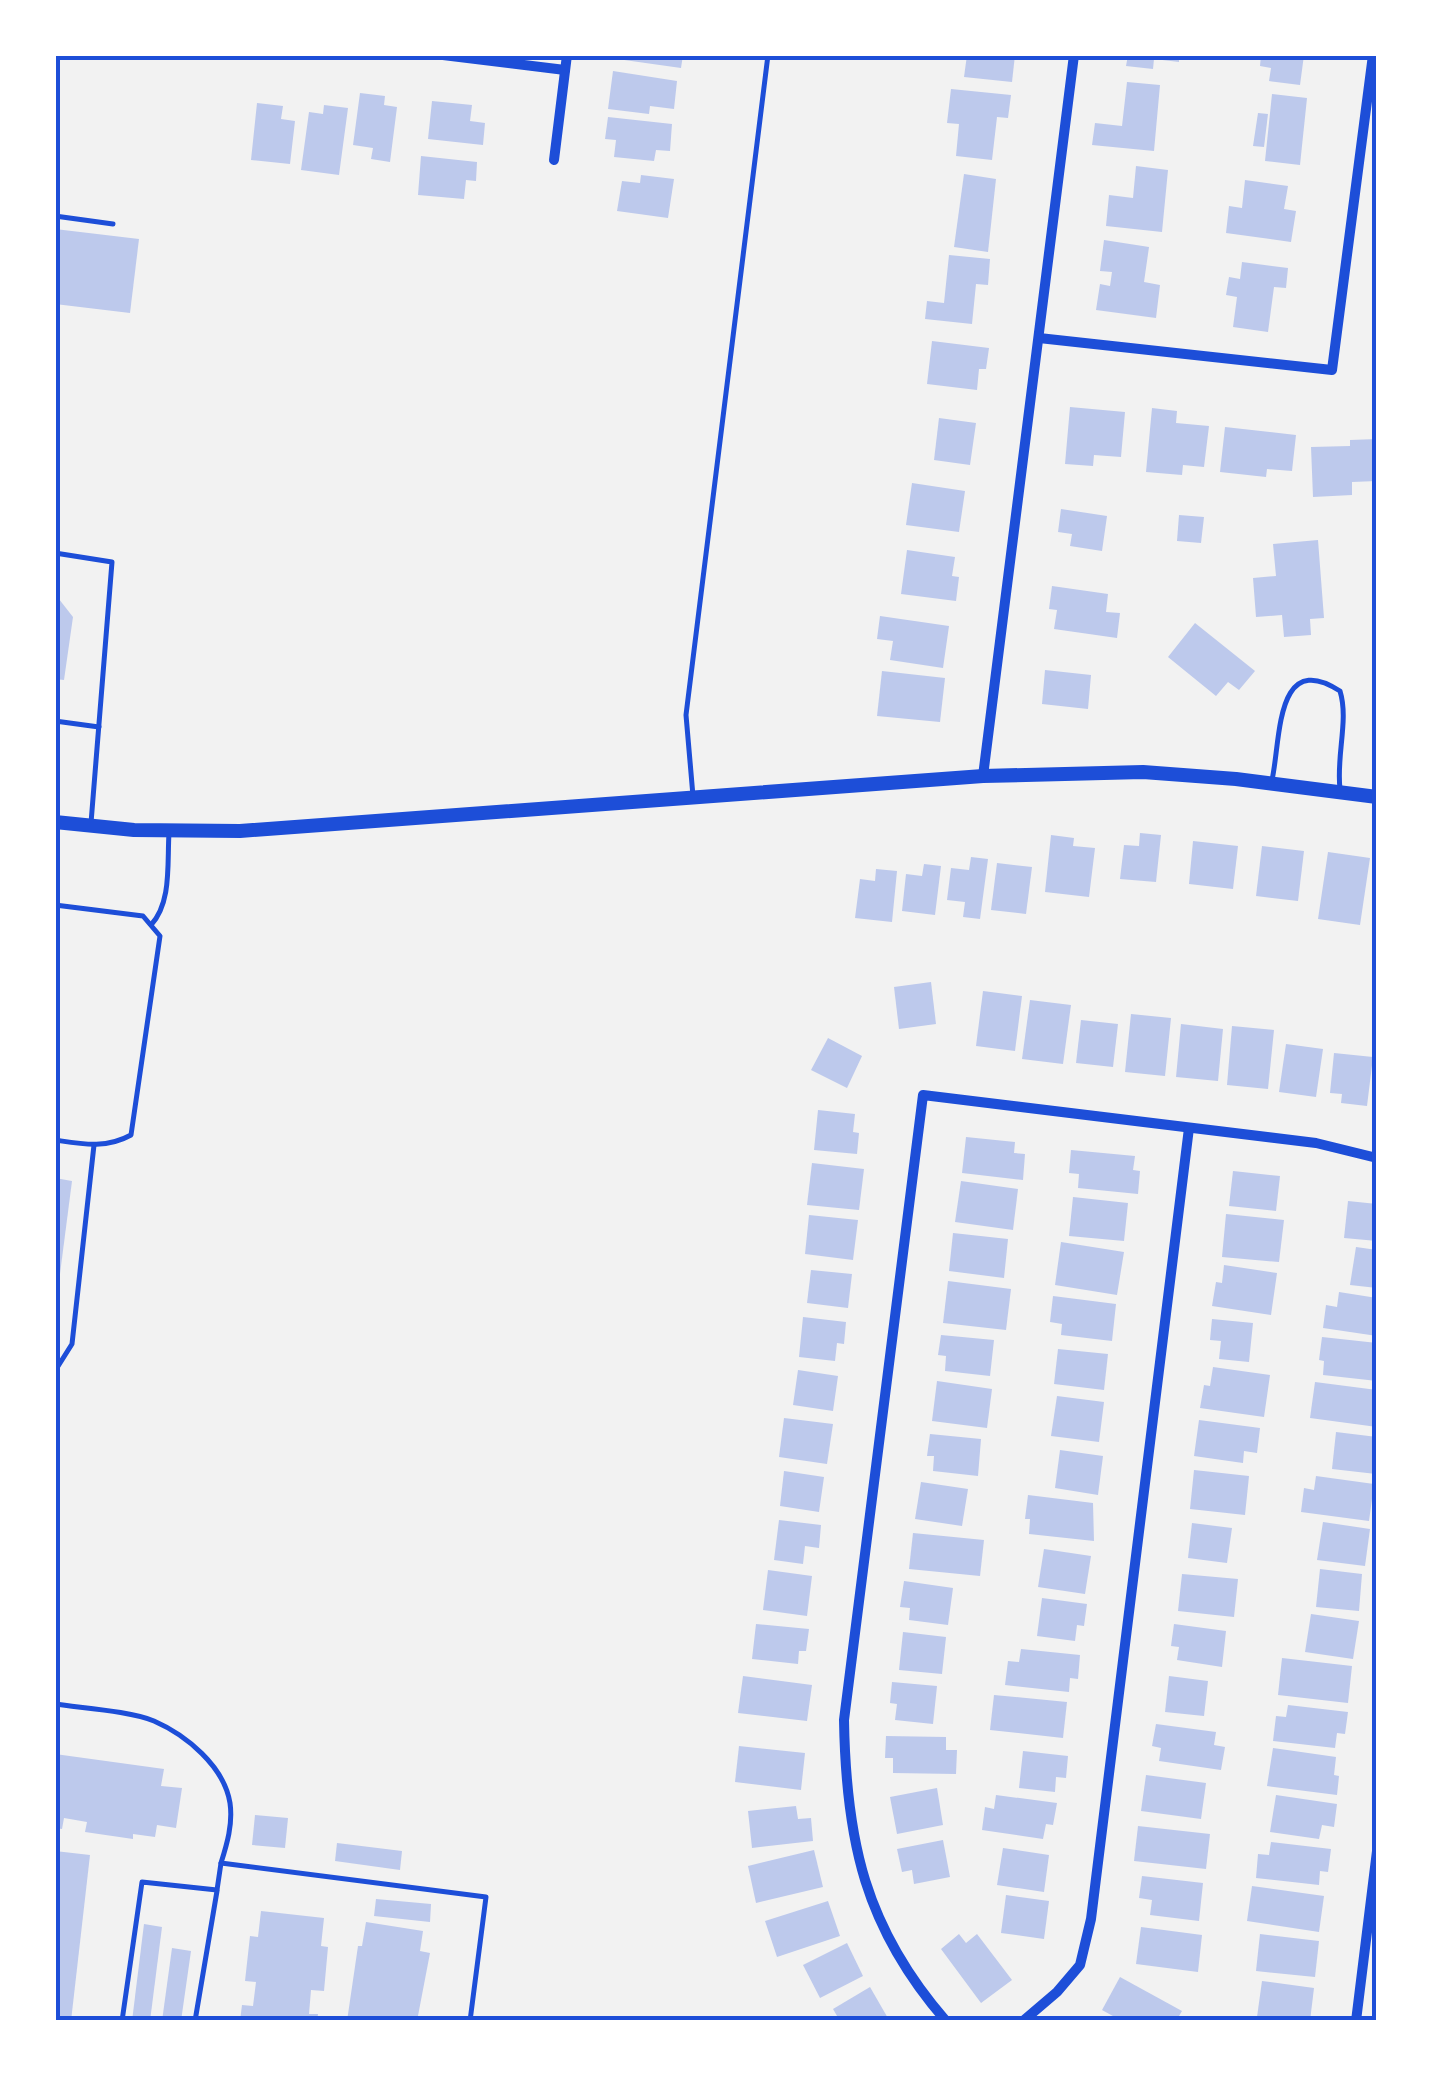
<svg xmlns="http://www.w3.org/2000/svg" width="1432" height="2076" font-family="'Work Sans',sans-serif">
  <rect width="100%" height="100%" fill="#f2f2f2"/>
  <g fill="#bdc9ec">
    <polygon points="610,55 683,55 681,68 610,58"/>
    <polygon points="967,55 1015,55 1012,82 964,77"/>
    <polygon points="1128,55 1179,55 1179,62 1154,59 1153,69 1126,66"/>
    <polygon points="1261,55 1304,55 1300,85 1269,81 1271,68 1260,66"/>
    <polygon points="613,71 677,81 674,109 650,106 649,114 608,109"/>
    <polygon points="1127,82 1160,85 1154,151 1092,145 1095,123 1122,126"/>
    <polygon points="951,89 1011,95 1008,118 997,117 992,160 956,156 959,124 947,123"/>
    <polygon points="360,93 385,96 384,105 397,107 390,162 371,159 373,148 353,145"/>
    <polygon points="1272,94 1307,98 1300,165 1265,161"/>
    <polygon points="432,101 472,105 470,121 485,123 483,145 428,139"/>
    <polygon points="257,103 283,106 281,119 295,121 290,164 251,160"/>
    <polygon points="324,105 348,108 339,175 301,170 309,112 323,114"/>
    <polygon points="1258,113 1268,114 1264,147 1253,146"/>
    <polygon points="608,117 672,124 670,151 656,150 654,161 614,157 616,140 605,139"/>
    <polygon points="421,156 477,162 476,181 466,180 464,199 418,195"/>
    <polygon points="1136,166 1168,170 1162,232 1106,226 1109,195 1133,198"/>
    <polygon points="964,174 996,179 988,252 954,247"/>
    <polygon points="641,175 674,179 668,218 617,211 622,181 640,183"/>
    <polygon points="1245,180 1288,186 1284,209 1296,211 1291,242 1226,233 1229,206 1242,208"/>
    <polygon points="55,229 139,239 130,313 55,304"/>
    <polygon points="1104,240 1149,247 1144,282 1160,285 1156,318 1096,310 1100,284 1110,286 1112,272 1100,271"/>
    <polygon points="949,255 990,259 988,285 976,284 972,324 925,319 927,301 944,303"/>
    <polygon points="1242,262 1288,268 1286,288 1274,287 1268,332 1233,327 1237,297 1226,295 1229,277 1240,279"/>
    <polygon points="932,341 989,348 986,369 979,369 977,390 927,384"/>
    <polygon points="1070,407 1125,412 1121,457 1094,455 1093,466 1065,464"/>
    <polygon points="1152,408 1177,411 1176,423 1209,426 1204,467 1183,465 1182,475 1146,472"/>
    <polygon points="939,418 976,423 970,465 934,460"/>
    <polygon points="1225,427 1296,435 1292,471 1267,469 1266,477 1220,472"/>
    <polygon points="1377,439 1377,481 1352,482 1352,495 1313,497 1311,447 1350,446 1350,440"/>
    <polygon points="912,483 965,491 959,532 906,525"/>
    <polygon points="1061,509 1107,516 1102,551 1070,546 1072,534 1058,532"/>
    <polygon points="1179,515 1204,517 1201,543 1177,541"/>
    <polygon points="1318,540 1324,618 1310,619 1311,635 1284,637 1282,615 1256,617 1253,578 1276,576 1273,544"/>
    <polygon points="907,550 955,557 952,576 959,577 956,601 901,594"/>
    <polygon points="1052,586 1108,594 1106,612 1120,613 1117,638 1054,629 1057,610 1049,609"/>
    <polygon points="55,594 73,617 64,680 55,679"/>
    <polygon points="880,616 949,626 943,668 890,660 893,641 877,639"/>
    <polygon points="1195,623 1255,671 1239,690 1228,682 1216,696 1168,657"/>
    <polygon points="1045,670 1091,675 1088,709 1042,704"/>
    <polygon points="882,671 945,678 940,722 877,716"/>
    <polygon points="1140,833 1161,835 1156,882 1120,879 1124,845 1139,846"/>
    <polygon points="1051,835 1074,838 1073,846 1095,848 1089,897 1045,892"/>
    <polygon points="1193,841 1238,846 1233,889 1189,884"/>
    <polygon points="1262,846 1304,851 1298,901 1256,896"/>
    <polygon points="1328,852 1370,858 1360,925 1318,919"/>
    <polygon points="971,857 988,859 980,919 963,917 965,902 947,900 951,868 969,870"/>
    <polygon points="997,863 1032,867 1026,914 991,910"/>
    <polygon points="924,864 941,866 935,915 902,911 906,874 922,876"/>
    <polygon points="876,869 897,871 892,922 855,918 860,879 875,881"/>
    <polygon points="931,982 936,1024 899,1029 894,987"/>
    <polygon points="983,991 1022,996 1015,1051 976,1046"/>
    <polygon points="1030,1000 1071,1005 1063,1064 1022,1059"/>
    <polygon points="1131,1014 1171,1018 1165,1076 1125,1072"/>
    <polygon points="1081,1020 1118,1024 1113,1067 1076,1063"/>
    <polygon points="1181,1024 1223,1029 1218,1081 1176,1077"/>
    <polygon points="1232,1026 1274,1030 1268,1089 1227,1085"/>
    <polygon points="828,1038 862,1056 847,1088 811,1070"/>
    <polygon points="1286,1044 1323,1049 1316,1097 1279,1092"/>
    <polygon points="1334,1053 1373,1057 1367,1106 1341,1103 1342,1094 1330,1093"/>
    <polygon points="818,1110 855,1114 853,1132 859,1133 857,1154 814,1150"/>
    <polygon points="966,1137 1015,1142 1014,1153 1025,1154 1023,1180 962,1173"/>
    <polygon points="1071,1150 1135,1156 1133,1170 1140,1171 1138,1194 1078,1188 1079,1174 1069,1173"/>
    <polygon points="812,1163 864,1169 859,1210 807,1205"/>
    <polygon points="1233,1171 1280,1176 1276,1211 1229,1206"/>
    <polygon points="55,1178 72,1181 57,1297 55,1297"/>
    <polygon points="961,1181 1018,1189 1013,1230 955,1222"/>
    <polygon points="1073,1197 1128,1203 1124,1241 1069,1236"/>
    <polygon points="1348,1201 1377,1204 1377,1241 1344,1238"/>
    <polygon points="1226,1214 1284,1220 1279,1262 1222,1257"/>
    <polygon points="809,1215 858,1220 853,1260 805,1254"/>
    <polygon points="953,1233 1008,1239 1004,1278 949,1271"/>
    <polygon points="1061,1242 1124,1252 1117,1295 1055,1285"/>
    <polygon points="1356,1247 1377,1250 1377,1288 1350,1285"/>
    <polygon points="1224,1265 1277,1273 1271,1315 1212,1306 1216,1282 1222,1283"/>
    <polygon points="811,1270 852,1274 848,1308 807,1303"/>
    <polygon points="948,1281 1011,1289 1006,1330 943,1323"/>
    <polygon points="1339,1292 1377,1298 1377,1336 1323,1328 1326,1305 1337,1307"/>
    <polygon points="1053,1296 1116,1304 1112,1341 1061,1335 1062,1324 1050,1322"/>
    <polygon points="803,1317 846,1322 844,1344 837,1343 835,1361 799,1357"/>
    <polygon points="1212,1319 1253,1323 1249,1362 1219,1359 1221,1341 1210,1340"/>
    <polygon points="941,1335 994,1340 990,1376 945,1371 946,1356 938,1355"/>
    <polygon points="1322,1337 1377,1343 1377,1381 1323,1375 1324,1361 1319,1360"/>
    <polygon points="1058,1349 1108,1354 1104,1390 1054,1384"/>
    <polygon points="1213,1367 1270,1375 1264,1417 1200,1408 1204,1385 1210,1386"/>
    <polygon points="798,1370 838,1376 833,1411 793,1405"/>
    <polygon points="937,1381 992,1389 987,1428 932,1421"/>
    <polygon points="1315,1382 1377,1390 1377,1427 1310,1418"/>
    <polygon points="1057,1396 1104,1402 1099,1442 1051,1436"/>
    <polygon points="784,1418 833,1424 827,1464 779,1457"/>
    <polygon points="1199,1420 1260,1428 1257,1453 1244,1451 1243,1463 1194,1456"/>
    <polygon points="1336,1432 1377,1437 1376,1474 1332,1469"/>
    <polygon points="930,1434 981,1439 978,1476 933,1471 934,1456 927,1456"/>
    <polygon points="1060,1450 1103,1456 1098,1495 1055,1488"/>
    <polygon points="1194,1470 1249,1476 1245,1515 1190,1509"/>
    <polygon points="784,1471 824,1477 819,1512 780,1506"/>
    <polygon points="1316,1476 1374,1484 1369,1521 1301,1512 1304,1488 1314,1490"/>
    <polygon points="921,1482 968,1489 962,1526 915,1519"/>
    <polygon points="1028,1495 1093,1503 1094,1541 1029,1534 1030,1519 1025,1519"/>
    <polygon points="779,1520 821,1525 819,1548 805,1546 803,1564 774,1560"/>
    <polygon points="1323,1522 1370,1529 1365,1566 1317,1560"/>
    <polygon points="1192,1523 1232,1528 1227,1563 1188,1558"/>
    <polygon points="913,1533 984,1540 980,1576 909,1569"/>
    <polygon points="1044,1549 1091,1556 1085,1594 1038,1587"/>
    <polygon points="1320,1569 1362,1574 1359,1611 1316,1607"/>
    <polygon points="768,1570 812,1576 807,1616 763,1610"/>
    <polygon points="1182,1574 1238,1579 1234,1617 1178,1611"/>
    <polygon points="904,1581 953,1588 948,1625 909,1620 910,1608 900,1607"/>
    <polygon points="1042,1598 1087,1604 1084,1626 1077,1625 1075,1641 1037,1636"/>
    <polygon points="1311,1614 1359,1621 1353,1659 1305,1652"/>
    <polygon points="756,1624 809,1629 806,1651 799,1651 798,1664 752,1659"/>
    <polygon points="1174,1624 1226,1631 1222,1667 1177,1660 1179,1647 1171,1646"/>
    <polygon points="903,1632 946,1637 942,1674 899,1670"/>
    <polygon points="1021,1649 1080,1655 1078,1679 1070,1678 1069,1692 1005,1685 1008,1661 1019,1662"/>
    <polygon points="1282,1658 1352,1666 1348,1703 1278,1695"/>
    <polygon points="743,1676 812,1685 807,1721 738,1713"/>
    <polygon points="1169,1676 1208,1681 1204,1716 1165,1712"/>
    <polygon points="892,1682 937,1686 933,1724 895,1720 897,1704 890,1703"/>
    <polygon points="994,1695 1067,1702 1063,1738 990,1730"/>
    <polygon points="1288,1705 1348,1712 1345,1734 1337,1733 1335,1748 1273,1741 1276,1716 1286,1717"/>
    <polygon points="1156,1724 1216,1732 1214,1745 1225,1747 1221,1770 1159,1761 1161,1748 1152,1746"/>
    <polygon points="886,1736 946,1737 946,1750 957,1750 956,1774 893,1773 893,1758 885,1758"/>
    <polygon points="739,1746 805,1753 801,1790 735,1782"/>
    <polygon points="1273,1748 1336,1757 1334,1775 1339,1776 1337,1795 1267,1786"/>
    <polygon points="1023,1751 1068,1756 1066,1778 1056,1777 1055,1792 1019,1788"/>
    <polygon points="55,1754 164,1769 161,1786 182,1788 176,1828 157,1825 155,1837 133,1834 133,1839 85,1832 87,1822 64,1818 62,1829 55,1828"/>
    <polygon points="1146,1775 1206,1783 1201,1819 1141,1811"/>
    <polygon points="937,1788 943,1825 897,1834 890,1797"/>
    <polygon points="996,1795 1057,1803 1053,1825 1046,1824 1043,1839 982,1830 985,1807 994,1809"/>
    <polygon points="1276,1795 1337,1804 1334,1827 1322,1825 1319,1839 1270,1832"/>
    <polygon points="796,1806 798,1819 811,1818 813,1841 752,1848 748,1811"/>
    <polygon points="255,1815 288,1818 285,1848 252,1845"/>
    <polygon points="1138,1826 1210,1834 1206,1869 1134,1861"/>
    <polygon points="943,1840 950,1877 914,1884 912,1870 902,1872 897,1849"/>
    <polygon points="1271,1842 1331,1849 1328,1872 1320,1871 1319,1885 1256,1878 1258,1854 1269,1855"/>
    <polygon points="337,1843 402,1851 400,1870 335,1861"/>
    <polygon points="1003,1848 1049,1855 1044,1892 997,1885"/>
    <polygon points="814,1850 823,1887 756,1903 748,1866"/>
    <polygon points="55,1851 90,1855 71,2021 55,2021"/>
    <polygon points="1142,1876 1203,1883 1199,1921 1150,1915 1152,1900 1139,1898"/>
    <polygon points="1252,1886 1324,1896 1319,1932 1247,1921"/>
    <polygon points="1006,1895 1049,1901 1044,1939 1001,1933"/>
    <polygon points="376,1899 431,1904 430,1922 374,1916"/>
    <polygon points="828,1901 840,1936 777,1957 765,1921"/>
    <polygon points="261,1911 324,1918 321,1946 328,1947 324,1991 311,1990 309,2014 318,2014 317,2021 240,2021 242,2005 253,2006 256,1982 245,1981 250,1936 258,1937"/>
    <polygon points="366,1922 423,1931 420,1951 430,1953 417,2021 347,2021 358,1946 362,1946"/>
    <polygon points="144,1924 162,1927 150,2021 132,2021"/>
    <polygon points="1141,1927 1202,1935 1198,1972 1136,1964"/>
    <polygon points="959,1934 966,1943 977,1934 1012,1980 981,2003 941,1949"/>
    <polygon points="1260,1934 1319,1941 1315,1977 1256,1971"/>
    <polygon points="847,1943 863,1976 820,1998 803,1965"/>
    <polygon points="172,1948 191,1951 181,2021 162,2021"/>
    <polygon points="1120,1977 1182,2011 1176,2021 1122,2021 1102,2010"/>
    <polygon points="1262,1981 1314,1988 1310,2021 1257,2017"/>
    <polygon points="870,1987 889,2020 840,2021 833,2009"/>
  </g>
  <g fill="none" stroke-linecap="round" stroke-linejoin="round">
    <g stroke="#1d4ed8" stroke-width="5">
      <polyline points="55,216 113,224"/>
      <polyline points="55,553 112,562 91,823"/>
      <polyline points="55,721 99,727"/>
      <path d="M1272,780C1281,740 1275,649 1340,691C1349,720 1336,756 1340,789"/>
      <polyline points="693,796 686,715 768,55"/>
      <path d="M55,905L143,916L160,936L131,1135C106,1149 82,1144 55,1140"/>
      <path d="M151,925C172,902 167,863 169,833"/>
      <polyline points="55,1371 72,1344 94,1145"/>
      <path d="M55,1704C81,1708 131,1711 154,1721C186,1735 224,1766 230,1803C233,1824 227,1844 221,1863L486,1897L470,2021"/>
      <polyline points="122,2021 142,1882 217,1890 221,1863"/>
      <polyline points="195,2021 217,1891"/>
    </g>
    <g stroke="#1d4ed8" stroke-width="10">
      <polyline points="443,55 565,70"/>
      <polyline points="554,160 567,55"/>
      <polyline points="1039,338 1332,370 1373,55"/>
      <polyline points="983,776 1074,55"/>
      <path d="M946,2021C865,1928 846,1841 844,1720L923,1095L1316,1143L1377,1158"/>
      <polyline points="1023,2021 1057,1992 1080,1965 1091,1919 1189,1128"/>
      <polyline points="1356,2021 1377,1851"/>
    </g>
    <polyline stroke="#1d4ed8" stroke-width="14" points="55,822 134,830 240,831 983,776 1143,772 1236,779 1377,797"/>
  </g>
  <rect width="1432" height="2076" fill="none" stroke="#ffffff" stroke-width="115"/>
  <rect x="58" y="58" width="1316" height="1960" fill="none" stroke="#1d4ed8" stroke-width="4"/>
</svg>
